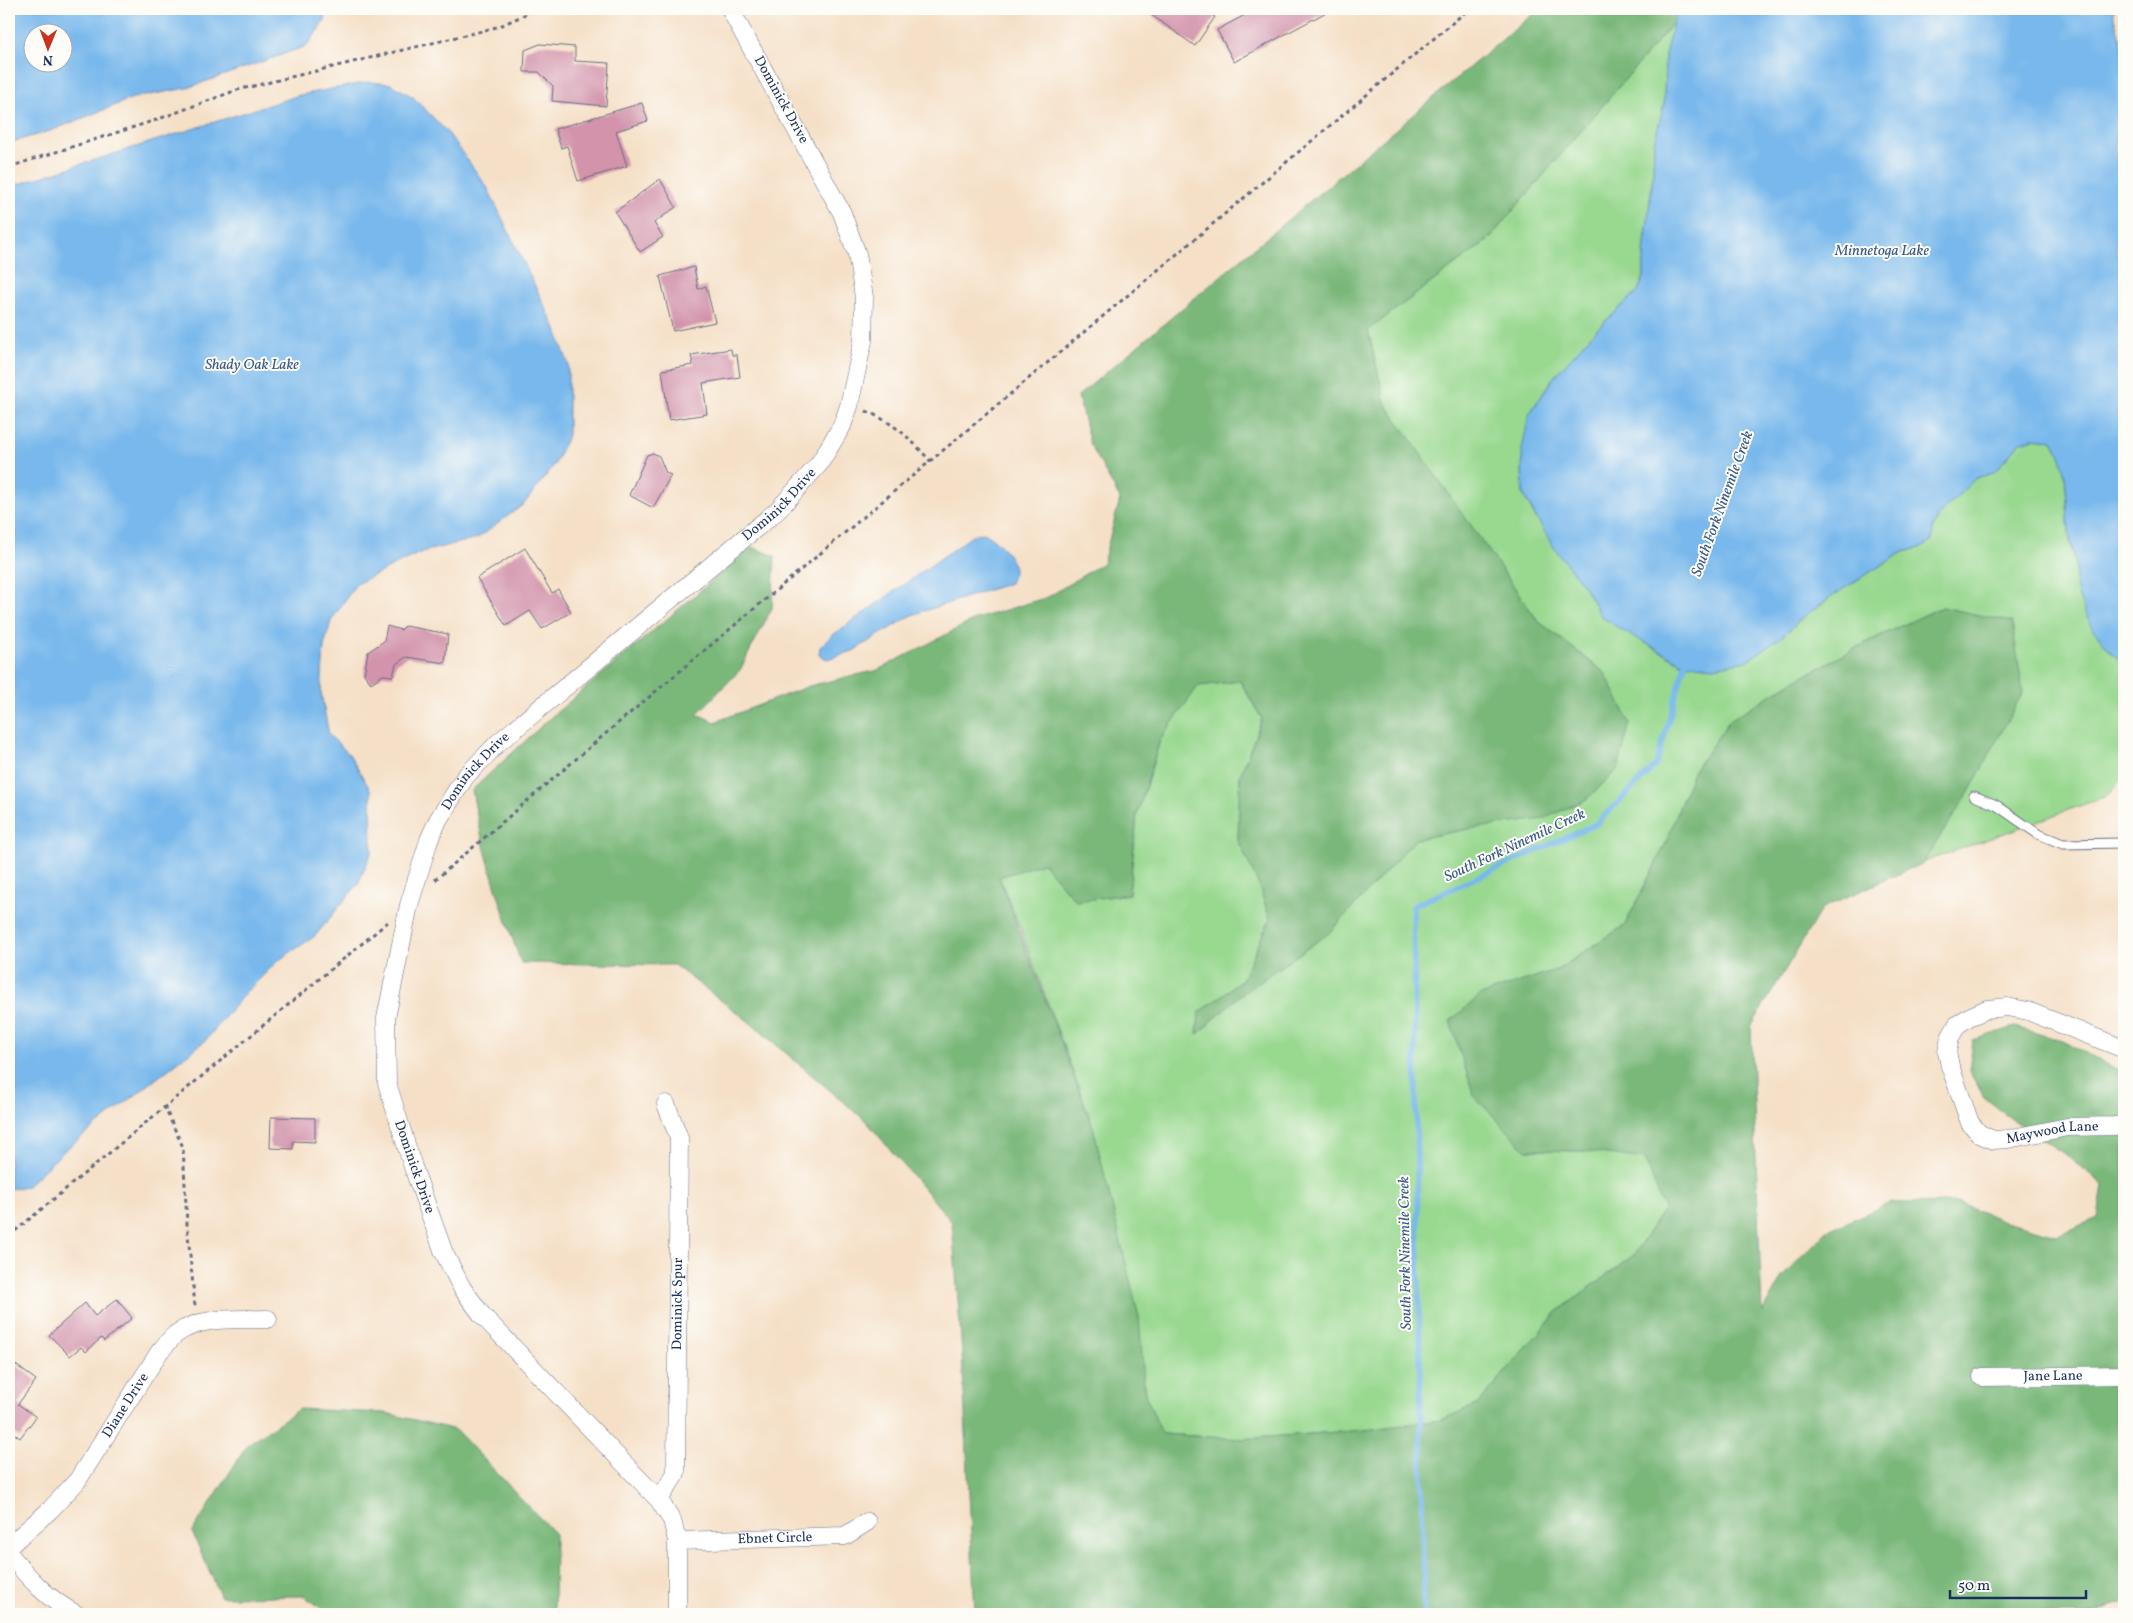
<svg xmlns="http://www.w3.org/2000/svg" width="2133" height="1623" font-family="Vollkorn,serif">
  <rect width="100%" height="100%" fill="#fdfcf7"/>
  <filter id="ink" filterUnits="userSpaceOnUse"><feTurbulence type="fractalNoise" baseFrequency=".02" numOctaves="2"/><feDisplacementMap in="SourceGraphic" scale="10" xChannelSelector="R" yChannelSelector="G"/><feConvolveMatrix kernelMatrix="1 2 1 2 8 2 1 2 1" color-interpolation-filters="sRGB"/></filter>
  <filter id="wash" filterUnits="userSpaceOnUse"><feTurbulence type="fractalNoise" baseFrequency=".0096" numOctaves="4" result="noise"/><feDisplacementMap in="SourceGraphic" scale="20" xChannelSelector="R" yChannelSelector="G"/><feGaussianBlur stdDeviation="1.12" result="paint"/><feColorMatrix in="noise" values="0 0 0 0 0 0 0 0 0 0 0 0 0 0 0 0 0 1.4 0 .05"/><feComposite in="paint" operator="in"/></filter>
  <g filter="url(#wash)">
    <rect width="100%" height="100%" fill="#f5e0c7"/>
    <polygon fill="#98d88f" stroke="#5a8476" points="1674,22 1665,55 1664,105 1654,142 1653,175 1644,254 1644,276 1638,291 1597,329 1553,378 1540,397 1529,415 1522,470 1523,494 1534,515 1585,588 1601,616 1623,631 1682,663 1779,639 1807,614 1843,588 1903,552 1923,547 1932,540 1933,527 1942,511 1976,478 1993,473 2021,442 2034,438 2053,440 2062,457 2065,476 2070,543 2076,565 2076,585 2085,611 2099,637 2118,658 2124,663 2124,776 2107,796 1916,865 1942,607 1867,642 1789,684 1730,720 1693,772 1665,845 1625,925 1559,969 1481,995 1526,1150 1584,1151 1658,1159 1664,1209 1634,1255 1557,1312 1478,1404 1441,1420 1365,1430 1241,1439 1162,1434 1145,1394 1113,1214 1093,1127 1021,930 999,877 1043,863 1076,901 1129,894 1137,815 1160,740 1198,686 1240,681 1262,719 1240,776 1238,840 1256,877 1270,919 1242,980 1199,1013 1198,1034 1240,995 1329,933 1416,839 1468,829 1605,673 1538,621 1456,506 1385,403 1368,330 1488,240"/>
    <g fill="#7ab87a" stroke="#4a746c">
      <path d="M1539,9H1677L1674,22L1488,240L1368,330L1385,403L1538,621L1605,673L1630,723L1618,769L1587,799L1543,819L1468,829L1416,839L1329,933L1240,995L1197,1034L1199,1013L1242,980L1270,919L1258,883L1238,840L1240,776L1262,719L1240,681L1198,686L1160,740L1137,815L1129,894L1076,901L1043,863L999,877L1093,1127L1139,1317L1145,1394L1162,1434L1241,1439L1365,1430L1441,1420L1478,1404L1557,1312L1634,1255L1664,1209L1645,1159L1584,1151L1526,1150L1474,1096L1450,1021L1481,995L1559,969L1625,925L1665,845L1693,772L1730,720L1789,684L1867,642L1942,607L2012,622L2023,692L1969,792L1923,863L1822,908L1751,1027L1762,1313L1782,1277L1828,1230L1890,1203L1958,1202L2001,1220L2057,1235L2098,1218L2103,1185L2069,1157L2014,1121L1984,1097L1969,1071L1973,1040L2015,1027L2063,1041L2124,1073V1603L2090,1614H975L962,1352L952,1222L866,1121L747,1020L674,965L521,963C501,906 482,849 472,790L550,718L752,547L775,556L772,608L740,670L697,714L715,722L809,686L878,670L976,619L1048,597L1103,563L1120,499L1090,444L1078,396Z"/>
      <polygon points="299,1409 386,1413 456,1430 555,1534 554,1614 330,1614 304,1596 221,1597 192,1532 248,1444"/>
    </g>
    <g fill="#78b8ec" stroke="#4a74a5" fill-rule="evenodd">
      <path d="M9,9H326L325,20L307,46L187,88L133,98L53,130L9,143ZM32,32H62V62H32Z"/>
      <path d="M1677,9H2114V17L2123,48L2122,91L2116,135L2117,168L2122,203L2117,246L2124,309V663C2101,646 2082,614 2076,586C2075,579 2078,571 2076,563C2073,549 2069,537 2068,522C2066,493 2068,466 2053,440L2034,438L2021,442L1993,473L1976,478L1942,511L1933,527L1932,540L1923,547L1903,552L1843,589L1807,614L1779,639L1747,661L1713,667L1682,663L1623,631L1601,616L1585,588L1552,545L1523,494L1522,450L1529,415L1553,378L1597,329L1638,291L1644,277V254L1653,175L1654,142L1664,105L1665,55Z"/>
      <polygon points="369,82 391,84 413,97 448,133 487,187 555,327 568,363 568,435 555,464 524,504 478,538 422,552 356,584 331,621 324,646 321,693 329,735 349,754 371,791 372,851 358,884 315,936 279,960 245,993 206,1040 65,1150 27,1186 9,1189 9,187 300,95"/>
      <path d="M984,533C996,539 1015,557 1014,571C1014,575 1011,579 1010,583L912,615L853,651L827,659L819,655L820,647L830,637L975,534Z"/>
    </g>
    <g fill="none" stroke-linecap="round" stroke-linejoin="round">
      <polyline stroke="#78b8ec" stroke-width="5.5" points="1424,1614 1413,906 1596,824 1656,765 1687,657"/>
    </g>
    <g id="blocks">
      <g fill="#d293ab">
        <polygon points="1143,9 1204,9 1215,17 1195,46"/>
        <polygon points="1256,9 1332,9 1234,62 1217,30"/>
        <polygon points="540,44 575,47 575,61 609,63 606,106 552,101 553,86 539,72 524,72 525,50"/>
        <polygon points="642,103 648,121 616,131 627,166 578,181 567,146 561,148 555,129"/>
        <polygon points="660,179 676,207 654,223 663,237 640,252 615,212"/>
        <polygon points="694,267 698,289 706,286 715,322 673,331 660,276"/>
        <polygon points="731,349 732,355 737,355 740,377 703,383 707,414 669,420 662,370 693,365 691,355"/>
        <polygon points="653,453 659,456 666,473 671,475 653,508 629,495 647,455"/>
        <polygon points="525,548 552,593 558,589 571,612 542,629 530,611 506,626 477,578"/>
        <polygon points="387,626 401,630 405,626 448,634 445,663 406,657 396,664 393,676 383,675 371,683 364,674 368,652 384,641"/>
        <polygon points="271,1117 315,1118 315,1142 293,1141 293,1149 270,1148"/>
        <polygon points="117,1299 132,1318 104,1341 101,1338 86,1352 81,1347 70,1356 49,1335 85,1303 95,1316"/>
        <polygon points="9,1360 36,1380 18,1404 36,1417 20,1438 9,1430"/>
      </g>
    </g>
  </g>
  <g filter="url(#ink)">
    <use href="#blocks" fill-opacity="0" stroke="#676d83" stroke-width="1"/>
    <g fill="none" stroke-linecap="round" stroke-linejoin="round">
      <g stroke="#676d83" stroke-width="11">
        <polyline id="lane" points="1974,796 1996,805 2038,834 2063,844 2124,843"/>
      </g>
      <g stroke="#676d83" stroke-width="19">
        <g id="street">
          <path id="s1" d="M2124,1049L2028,1011L2007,1007L1987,1009L1969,1017L1957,1025L1950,1038L1947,1052L1950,1066L1970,1123L1980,1134L1993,1140L2008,1139L2067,1127L2115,1126L2124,1124"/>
          <path id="s2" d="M1982,1377L2124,1375"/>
          <path id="s3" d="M659,1500L676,1473L679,1138L666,1104"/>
          <path id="s4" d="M677,1541L845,1536L867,1522"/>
          <path id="s5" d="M9,1546L50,1510L77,1481L160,1351C165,1346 170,1339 176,1334C202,1315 238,1320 268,1319"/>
          <path d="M9,1554C29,1578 48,1600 76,1614"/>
          <path id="s6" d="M677,1614V1541L672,1520L659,1500L482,1315L462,1288L444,1253L413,1167L387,1083L386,1018L409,905L429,840L438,820L465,777L498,743L778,510L819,464L842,426L849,406L863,341L864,297L857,254L842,213L730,9"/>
        </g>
      </g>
      <g stroke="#676d83" stroke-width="3" stroke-dasharray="4 4" stroke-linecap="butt">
        <polyline points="9,167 156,120 237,90 482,31 500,26 537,9"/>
        <path d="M866,411C896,424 910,438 931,462"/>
        <polyline points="435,880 611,729 1469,9"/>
        <polyline points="164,1106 183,1147 187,1224 195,1306"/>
        <polyline points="9,1236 388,922"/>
      </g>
      <use href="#lane" stroke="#fff" stroke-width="9"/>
      <use href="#street" stroke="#fff" stroke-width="18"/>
    </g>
  </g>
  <g text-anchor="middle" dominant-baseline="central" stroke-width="4" stroke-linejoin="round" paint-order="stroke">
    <g font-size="14" fill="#1b2f5e" stroke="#fdfcf7">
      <text transform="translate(781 100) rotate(61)">Dominick Drive</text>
      <text stroke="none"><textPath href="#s6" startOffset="1364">Dominick Drive</textPath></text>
      <text stroke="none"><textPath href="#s6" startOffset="959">Dominick Drive</textPath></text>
      <text stroke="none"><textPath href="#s1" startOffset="372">Maywood Lane</textPath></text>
      <text transform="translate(414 1167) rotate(71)">Dominick Drive</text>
      <text stroke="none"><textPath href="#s3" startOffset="201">Dominick Spur</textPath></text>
      <text stroke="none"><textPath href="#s2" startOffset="71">Jane Lane</textPath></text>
      <text stroke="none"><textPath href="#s5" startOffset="184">Diane Drive</textPath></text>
      <text stroke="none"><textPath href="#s4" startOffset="98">Ebnet Circle</textPath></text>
    </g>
    <g font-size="15" font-style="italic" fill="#375889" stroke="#fdfcf7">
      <text x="1882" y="251">Minnetoga Lake</text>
      <text x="252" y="365">Shady Oak Lake</text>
      <text transform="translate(1723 504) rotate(-70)">South Fork Ninemile Creek</text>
      <text transform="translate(1515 846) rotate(-25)">South Fork Ninemile Creek</text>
      <text transform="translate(1406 1253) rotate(-91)">South Fork Ninemile Creek</text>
    </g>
  </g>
  <rect width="2133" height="1623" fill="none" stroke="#fdfcf7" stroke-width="30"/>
  <g transform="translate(48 48) rotate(181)"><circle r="24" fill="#fdfcf7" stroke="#a3aaba"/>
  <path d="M0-4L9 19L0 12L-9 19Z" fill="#c8321e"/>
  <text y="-8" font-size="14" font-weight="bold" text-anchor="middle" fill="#1b2f5e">N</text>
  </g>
  <path d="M1950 1590v8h136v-8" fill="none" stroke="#1b2f5e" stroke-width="2.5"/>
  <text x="1958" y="1590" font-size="15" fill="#1b2f5e" stroke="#fdfcf7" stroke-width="4" paint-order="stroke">50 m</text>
</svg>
